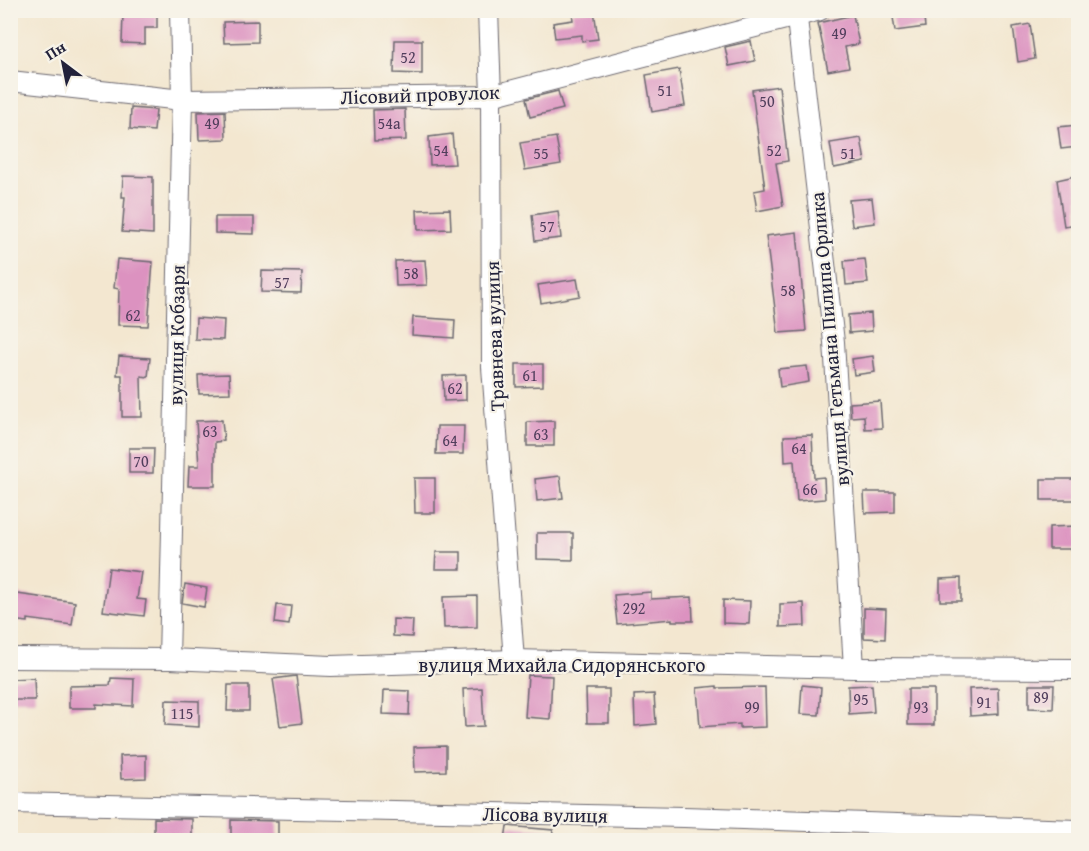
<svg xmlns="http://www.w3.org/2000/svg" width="1089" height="851" font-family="'Gentium Book Plus',serif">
  <rect width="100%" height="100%" fill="#f7f3e8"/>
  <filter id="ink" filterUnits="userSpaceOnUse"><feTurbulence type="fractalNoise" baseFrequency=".0167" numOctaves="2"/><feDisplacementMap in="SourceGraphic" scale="12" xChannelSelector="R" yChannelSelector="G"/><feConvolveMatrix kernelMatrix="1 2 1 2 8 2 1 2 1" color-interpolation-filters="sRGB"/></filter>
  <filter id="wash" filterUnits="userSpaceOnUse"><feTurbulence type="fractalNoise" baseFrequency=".008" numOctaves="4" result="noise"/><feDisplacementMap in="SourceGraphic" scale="24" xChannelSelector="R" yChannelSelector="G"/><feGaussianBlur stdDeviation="1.35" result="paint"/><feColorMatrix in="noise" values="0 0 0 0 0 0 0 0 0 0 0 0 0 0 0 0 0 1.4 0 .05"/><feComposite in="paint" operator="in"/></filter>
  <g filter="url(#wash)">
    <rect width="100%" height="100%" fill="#f3e7d0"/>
    <g id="blocks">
      <g fill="#dc92c0">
        <polygon points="594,10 598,39 582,41 582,35 555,38 553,23 573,20 572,12"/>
        <polygon points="892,10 923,10 925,27 895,31"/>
        <polygon points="123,14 157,15 157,28 145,28 145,44 122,43"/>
        <polygon points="853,15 859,44 845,47 849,67 828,71 818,23"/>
        <polygon points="258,21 258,42 224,43 223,22"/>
        <polygon points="1030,24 1035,59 1018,62 1013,27"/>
        <polygon points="395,40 422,40 422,74 394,73"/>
        <polygon points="751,41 755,61 729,66 725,47"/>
        <polygon points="679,69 685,106 652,112 646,75"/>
        <polygon points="779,86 788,161 776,163 783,206 757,211 754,191 765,189 752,90"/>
        <polygon points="558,91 563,109 530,117 526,99"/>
        <polygon points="131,108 156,110 154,131 130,129"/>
        <polygon points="405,109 406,140 374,141 373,110"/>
        <polygon points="225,111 226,139 199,140 198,112"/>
        <polygon points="1078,125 1078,147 1061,149 1058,127"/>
        <polygon points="452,134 455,164 430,165 429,137"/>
        <polygon points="556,137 561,164 525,170 520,143"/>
        <polygon points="861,138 865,162 834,168 830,143"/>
        <polygon points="123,176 153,177 153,234 122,232 125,197 122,197"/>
        <polygon points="1075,176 1078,194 1078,224 1064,226 1057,180"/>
        <polygon points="872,198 875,223 852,226 849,200"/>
        <polygon points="450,209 451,229 418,230 417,210"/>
        <polygon points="558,211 561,238 535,241 532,215"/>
        <polygon points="215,217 254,217 254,234 215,233"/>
        <polygon points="797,232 806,331 778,333 766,236"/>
        <polygon points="117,259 153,262 148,326 118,325 119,289 114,288"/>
        <polygon points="865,259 868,283 846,285 844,261"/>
        <polygon points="425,260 427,285 396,286 395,261"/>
        <polygon points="262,271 302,272 301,293 261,292"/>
        <polygon points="577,279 580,296 541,303 538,285"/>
        <polygon points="871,313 872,331 849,333 848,315"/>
        <polygon points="413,317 455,320 454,338 412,335"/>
        <polygon points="196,318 224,320 223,340 195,339"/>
        <polygon points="119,356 150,358 148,377 141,376 142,417 122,417 122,375 117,375"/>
        <polygon points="873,356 875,372 854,375 852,359"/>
        <polygon points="516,364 543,364 543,386 516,387"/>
        <polygon points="807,366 809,382 780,387 778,369"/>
        <polygon points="229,374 230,393 199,394 198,375"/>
        <polygon points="466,375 466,400 444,401 443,376"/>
        <polygon points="880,401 882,428 865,429 864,416 851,417 850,403"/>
        <polygon points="222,420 224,441 215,442 215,486 188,486 189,466 199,466 196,421"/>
        <polygon points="554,421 554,446 527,446 527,422"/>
        <polygon points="437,426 464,426 463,454 436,454"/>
        <polygon points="812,435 814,478 824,477 825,499 797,501 794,461 785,462 784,436"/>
        <polygon points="129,448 154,448 153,473 129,473"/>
        <polygon points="560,476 563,498 537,501 535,479"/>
        <polygon points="414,478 435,478 435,513 415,513"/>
        <rect x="1041" y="479" width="37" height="21"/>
        <polygon points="864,492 895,492 895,512 865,513"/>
        <polygon points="1078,526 1078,549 1049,549 1049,527"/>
        <polygon points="537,533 573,533 573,560 537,559"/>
        <polygon points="436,552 461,552 461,569 435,569"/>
        <polygon points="109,568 141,572 137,599 146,600 144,616 103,611"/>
        <polygon points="961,578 961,601 940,601 940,579"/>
        <polygon points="185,584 207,588 204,607 182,603"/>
        <polygon points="651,592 651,599 692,597 693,621 672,621 672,619 617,624 614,595"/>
        <polygon points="10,593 75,602 72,625 28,619 28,622 10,620"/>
        <polygon points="477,596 477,627 444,628 443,597"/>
        <polygon points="723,600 750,601 749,624 723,623"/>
        <polygon points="804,603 805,626 780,627 780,604"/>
        <polygon points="277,605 291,606 289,625 275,623"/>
        <polygon points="864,608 886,609 885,639 864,638"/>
        <polygon points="393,619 413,620 412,637 393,636"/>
        <polygon points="528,675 552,676 550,719 525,717"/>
        <polygon points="296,676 302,723 280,726 273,679"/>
        <polygon points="34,678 35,700 10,700 10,679"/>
        <polygon points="111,678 134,679 133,706 96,704 96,708 69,708 69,686 110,685"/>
        <polygon points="228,685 249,685 249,711 227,711"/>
        <polygon points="802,685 821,687 819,715 800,714"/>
        <polygon points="872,685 874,712 849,714 848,686"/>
        <polygon points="1029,685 1054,685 1053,709 1029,708"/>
        <polygon points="717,686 717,688 765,687 766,727 740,728 740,724 700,727 697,688"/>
        <polygon points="482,688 484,726 465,727 463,689"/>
        <polygon points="998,688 999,714 970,716 969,689"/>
        <polygon points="586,689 609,689 609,723 587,723"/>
        <rect x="908" y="689" width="26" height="36"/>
        <polygon points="384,690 410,691 409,715 383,714"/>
        <polygon points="654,694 656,724 635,726 634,695"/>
        <polygon points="166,700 199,701 199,727 165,725"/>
        <polygon points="446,746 446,771 415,772 414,747"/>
        <polygon points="146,755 146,778 121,779 120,756"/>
        <polygon points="154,818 192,819 192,840 154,840"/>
        <polygon points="231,820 278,821 278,840 231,840"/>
        <polygon points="507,826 553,830 552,840 505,840"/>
      </g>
    </g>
  </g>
  <g filter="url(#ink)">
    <use href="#blocks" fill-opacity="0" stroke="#6b676f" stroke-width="1.5"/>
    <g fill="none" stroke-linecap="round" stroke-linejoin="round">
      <g stroke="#6b676f" stroke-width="22">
        <g id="minor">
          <polyline points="488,10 491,96 492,367 514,660"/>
          <polyline points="796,10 834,342 854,668"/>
          <polyline points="10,81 182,100 491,96 820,10"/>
          <polyline points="10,658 169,659 331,666 514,660 854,668 1078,669"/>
          <polyline points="169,659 182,100 180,10"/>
          <polyline points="10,803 684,817 1078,830"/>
        </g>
      </g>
      <use href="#minor" stroke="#fff" stroke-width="20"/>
    </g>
  </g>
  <g text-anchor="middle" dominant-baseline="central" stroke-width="4.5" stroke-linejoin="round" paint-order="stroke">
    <g font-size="16" fill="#503e5c">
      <text x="839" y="33">49</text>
      <text x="408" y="57">52</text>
      <text x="665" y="90">51</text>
      <text x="767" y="101">50</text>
      <text x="212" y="123">49</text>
      <text x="389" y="123">54а</text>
      <text x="441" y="150">54</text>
      <text x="774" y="150">52</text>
      <text x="541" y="153">55</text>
      <text x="848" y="153">51</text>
      <text x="547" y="226">57</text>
      <text x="411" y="273">58</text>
      <text x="282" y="282">57</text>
      <text x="788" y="290">58</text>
      <text x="133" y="315">62</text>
      <text x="530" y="375">61</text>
      <text x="455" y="388">62</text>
      <text x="210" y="431">63</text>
      <text x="541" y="434">63</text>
      <text x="450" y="440">64</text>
      <text x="799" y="448">64</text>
      <text x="141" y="461">70</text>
      <text x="810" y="489">66</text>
      <text x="634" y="608">292</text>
      <text x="1041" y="697">89</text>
      <text x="861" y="699">95</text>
      <text x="984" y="702">91</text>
      <text x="752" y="707">99</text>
      <text x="921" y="707">93</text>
      <text x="182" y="713">115</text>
    </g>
    <g font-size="20" fill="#22223b" stroke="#f7f3e8">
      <text transform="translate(420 94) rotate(-2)">Лісовий провулок</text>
      <text transform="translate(176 335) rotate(-89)">вулиця Кобзаря</text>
      <text transform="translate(494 336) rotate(-92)">Травнева вулиця</text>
      <text transform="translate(829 339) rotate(-95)">вулиця Гетьмана Пилипа Орлика</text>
      <text x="562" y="664">вулиця Михайла Сидорянського</text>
      <text transform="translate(545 814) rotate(1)">Лісова вулиця</text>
    </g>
  </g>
  <rect width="1089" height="851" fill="none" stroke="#f7f3e8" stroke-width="36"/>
  <g transform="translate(63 63) rotate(328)" stroke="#f7f3e8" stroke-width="4.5" paint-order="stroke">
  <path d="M0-4.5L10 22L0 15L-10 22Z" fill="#22223b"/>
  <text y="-9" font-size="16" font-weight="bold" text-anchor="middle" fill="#22223b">Пн</text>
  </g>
</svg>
